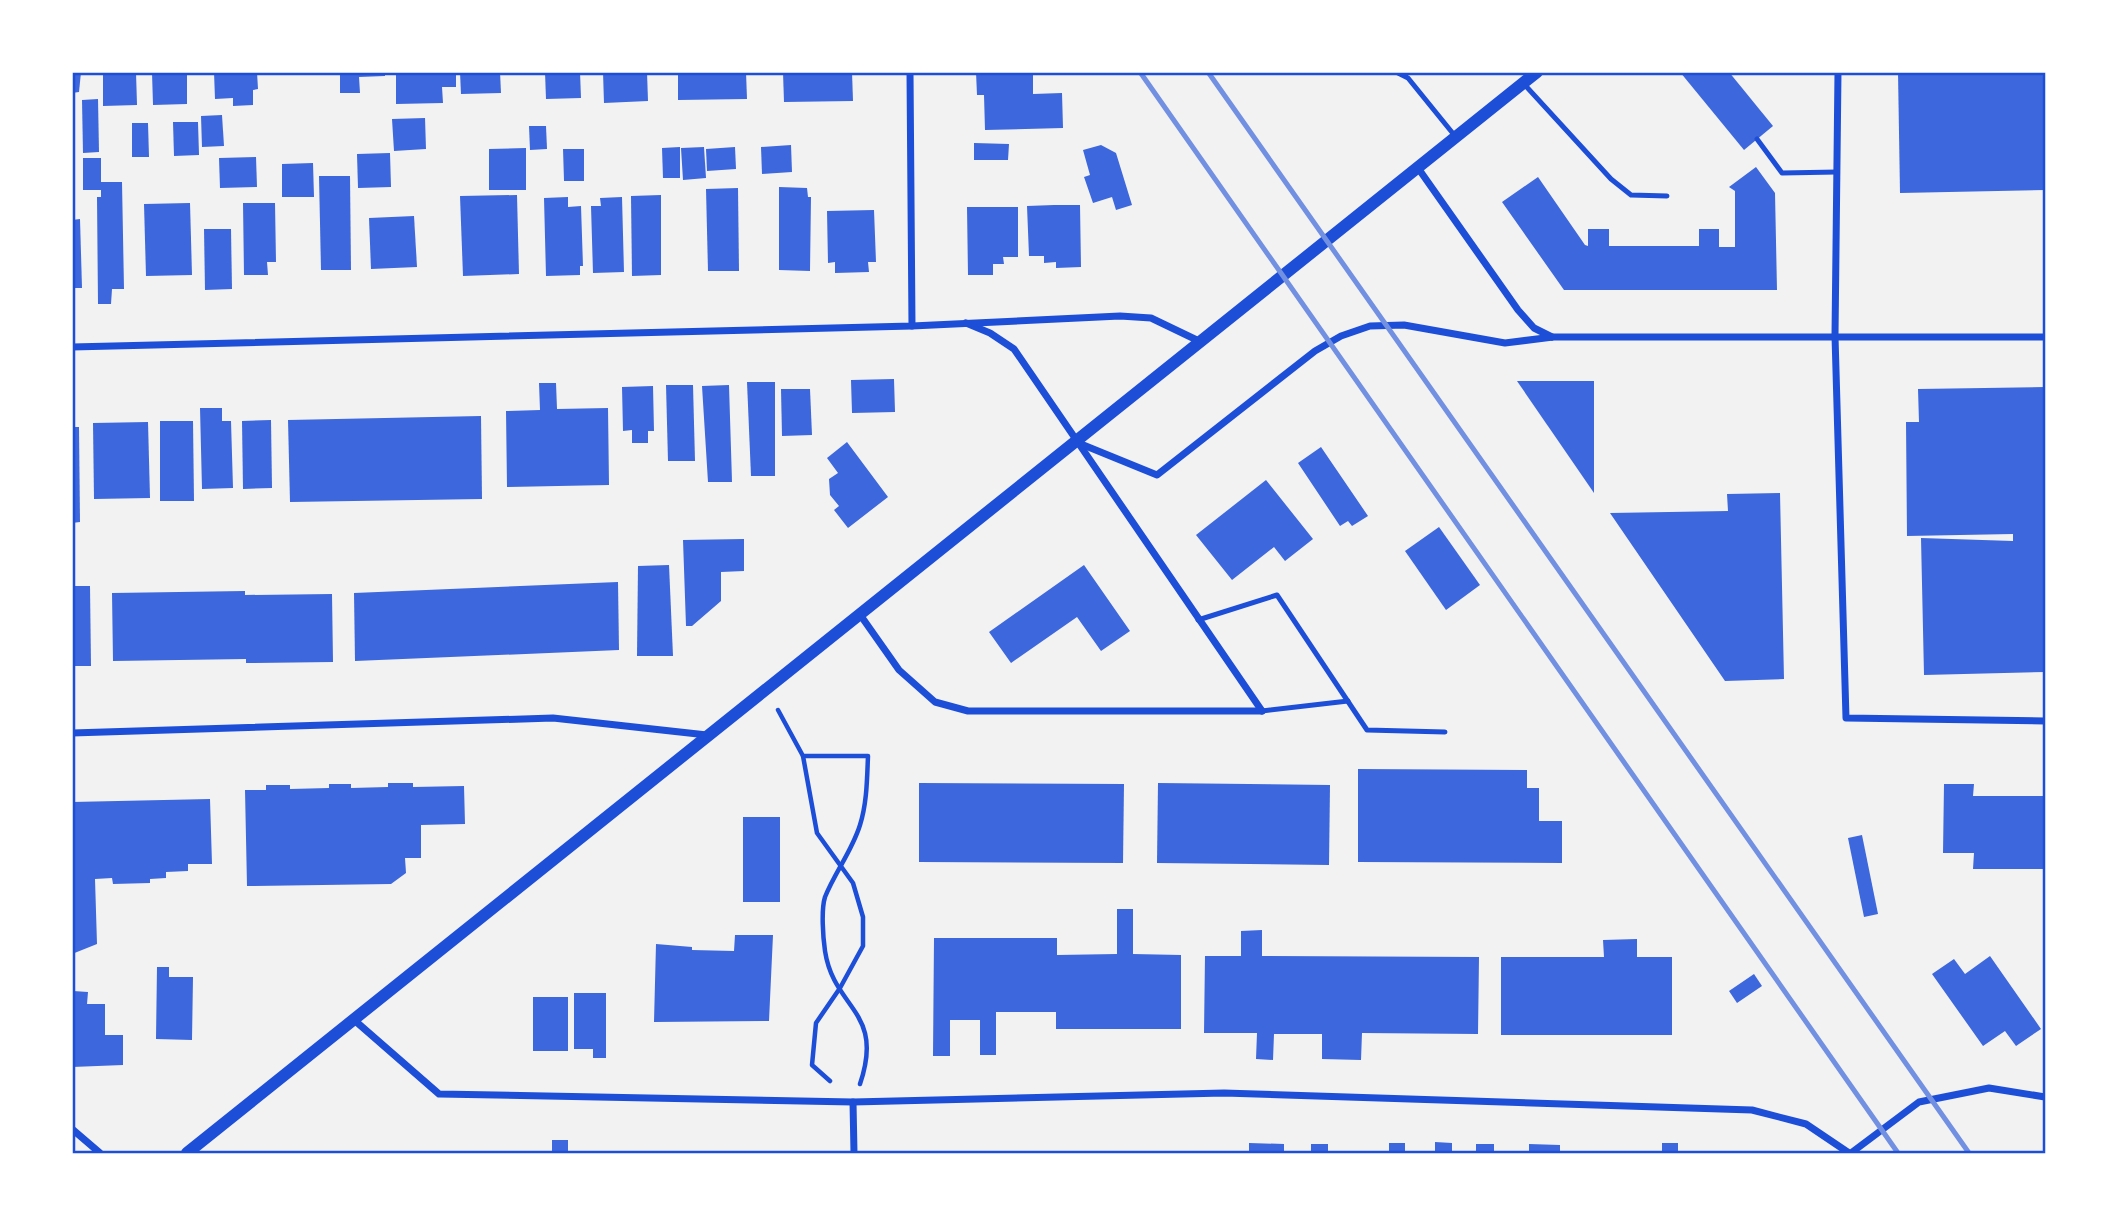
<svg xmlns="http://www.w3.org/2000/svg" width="2117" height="1225" font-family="Commissioner,sans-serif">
  <rect width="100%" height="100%" fill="#f2f2f2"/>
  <g fill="#3d67dc">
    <polygon points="72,72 81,72 79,92 72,93"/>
    <polygon points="103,72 136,72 137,105 103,106"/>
    <polygon points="152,72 187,72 187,104 153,105"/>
    <polygon points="214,72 257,72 258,89 253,90 253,105 233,106 233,98 215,99"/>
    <polygon points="340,72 385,72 385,76 359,77 360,93 340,93"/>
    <polygon points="396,72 456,72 456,87 442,87 443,103 396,104"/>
    <polygon points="460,72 500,72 501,93 461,94"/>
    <polygon points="545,72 580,72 581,98 546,99"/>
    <polygon points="603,72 647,72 648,101 604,103"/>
    <polygon points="678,72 746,72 747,99 678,100"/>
    <polygon points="783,72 852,72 853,101 784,102"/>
    <polygon points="976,72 1033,72 1033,94 1062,93 1063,128 985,130 984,95 977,95"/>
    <polygon points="1680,72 1729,72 1773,126 1744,150"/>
    <polygon points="1898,72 2045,72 2045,190 1900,193"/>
    <polygon points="98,99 99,152 83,153 82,100"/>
    <polygon points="222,115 224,146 202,147 201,116"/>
    <polygon points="425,118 426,149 394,151 392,119"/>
    <polygon points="173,122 198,122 199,155 174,156"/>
    <polygon points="132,123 148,123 149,157 132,157"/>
    <polygon points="529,126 546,126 547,149 530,150"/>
    <polygon points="974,143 1009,144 1008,160 974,160"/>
    <polygon points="791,145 792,172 762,174 761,147"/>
    <polygon points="1101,145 1116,153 1132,205 1116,210 1112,197 1093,203 1084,177 1090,175 1083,150"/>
    <polygon points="680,147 680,178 663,178 662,148"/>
    <polygon points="704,147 706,178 683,180 681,148"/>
    <polygon points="735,147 736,169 707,171 706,149"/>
    <polygon points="526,148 526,190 489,190 489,149"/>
    <polygon points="563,149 584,149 584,181 564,181"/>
    <polygon points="390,153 391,187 358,188 357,154"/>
    <polygon points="256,157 257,187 220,188 219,158"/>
    <polygon points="83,158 101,158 101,182 122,182 124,289 112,289 111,304 98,304 97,197 101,197 101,190 83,190"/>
    <polygon points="313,163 314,197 282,197 282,164"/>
    <polygon points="1756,167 1775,193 1777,290 1564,290 1502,202 1538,177 1585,245 1588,246 1588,229 1609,229 1609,246 1699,246 1699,229 1719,229 1719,247 1735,247 1735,191 1729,187"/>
    <polygon points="319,176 350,176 351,270 321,270"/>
    <polygon points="779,187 807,188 808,197 811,197 810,271 779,270"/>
    <polygon points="738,188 739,271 708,271 706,189"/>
    <polygon points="517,195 519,274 463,276 460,196"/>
    <polygon points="661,195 661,275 632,276 631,196"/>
    <polygon points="568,197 568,207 581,206 583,266 580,266 580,275 546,276 544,198"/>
    <polygon points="622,197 624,272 593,273 591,206 601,206 600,198"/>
    <polygon points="190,203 192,275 146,276 144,204"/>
    <polygon points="243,203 275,203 276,262 267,262 268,275 244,275"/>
    <polygon points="1054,205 1080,205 1081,267 1056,268 1056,262 1044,263 1044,256 1029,256 1027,206"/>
    <polygon points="967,207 1018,207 1018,257 1003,257 1004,264 993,264 993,275 968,275"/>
    <polygon points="874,210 876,262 868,262 869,272 835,273 835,262 828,263 827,211"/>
    <polygon points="414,216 417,267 371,269 369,218"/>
    <polygon points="80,219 82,288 72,288 72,220"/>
    <polygon points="204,229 231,229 232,289 205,290"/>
    <polygon points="894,379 895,412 852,413 851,380"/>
    <polygon points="1517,381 1594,381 1594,493"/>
    <polygon points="747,382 775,382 775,476 751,476"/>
    <polygon points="539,383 556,383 557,409 608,408 609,485 507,487 506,411 540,410"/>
    <polygon points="666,385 693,385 695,461 668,461"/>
    <polygon points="729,385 732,482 708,482 702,386"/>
    <polygon points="653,386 654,431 648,431 648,443 632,443 632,430 623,431 622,387"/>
    <polygon points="2045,387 2045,672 1924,675 1921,538 2013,541 2013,534 1907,536 1906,422 1919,422 1918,389"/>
    <polygon points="781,389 810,389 812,435 782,436"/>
    <polygon points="200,408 222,408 222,421 231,421 233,488 202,489"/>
    <polygon points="481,416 482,499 290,502 288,420"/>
    <polygon points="271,420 272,488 243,489 242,421"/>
    <polygon points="160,421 193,421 194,501 160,501"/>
    <polygon points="148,422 150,498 94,499 93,423"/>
    <polygon points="72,427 79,427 80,522 72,523"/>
    <polygon points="847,442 888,497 848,528 834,510 839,506 830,495 829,479 838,473 827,458"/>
    <polygon points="1321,447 1368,516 1352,526 1348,521 1340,526 1298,463"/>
    <polygon points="1266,480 1313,539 1285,561 1274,547 1232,580 1196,535"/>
    <polygon points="1780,493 1784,679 1725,681 1610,513 1728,511 1727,494"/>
    <polygon points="1439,527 1480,585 1446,610 1405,551"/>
    <polygon points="744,539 744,571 721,572 721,601 692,626 686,626 683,540"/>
    <polygon points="669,565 673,656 637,656 638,566"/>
    <polygon points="1084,565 1130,631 1101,651 1077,617 1011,663 989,632"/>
    <polygon points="618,582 619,650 355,661 354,593"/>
    <polygon points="72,586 90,586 91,666 72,666"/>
    <polygon points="245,591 245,595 332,594 333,662 246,663 246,659 113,661 112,593"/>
    <polygon points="1358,769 1527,770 1527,788 1539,788 1539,821 1562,821 1562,863 1358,862"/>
    <polygon points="388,783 413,783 413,787 464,786 465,824 421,825 421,858 405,858 406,873 391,884 247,886 245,790 266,790 266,785 290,785 290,789 329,788 329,784 351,784 351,788 388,787"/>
    <polygon points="919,783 1124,784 1123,863 919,862"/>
    <polygon points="1158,783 1330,785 1329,865 1157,863"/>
    <polygon points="1944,784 1974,784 1973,796 2045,796 2045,869 1973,869 1974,853 1943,853"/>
    <polygon points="210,799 212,864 188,864 188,871 166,872 166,878 150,879 150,883 113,884 112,878 95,879 97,944 72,954 72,802"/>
    <rect x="743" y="817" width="37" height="85"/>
    <polygon points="1862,835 1878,914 1864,917 1848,838"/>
    <polygon points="1117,909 1133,909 1133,954 1181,955 1181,1029 1056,1029 1056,1012 996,1012 996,1055 980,1055 980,1020 950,1020 950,1056 933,1056 934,938 1057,938 1057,955 1117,954"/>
    <polygon points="1262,930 1262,956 1479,957 1478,1034 1362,1033 1361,1060 1322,1059 1322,1034 1274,1034 1273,1060 1256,1059 1257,1033 1204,1033 1205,956 1241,956 1241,931"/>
    <polygon points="735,935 773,935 769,1021 654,1022 656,944 692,947 692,950 734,951"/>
    <polygon points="1637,939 1637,957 1672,957 1672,1035 1501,1035 1501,957 1604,957 1603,940"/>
    <polygon points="1990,956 2041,1029 2016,1046 2005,1031 1983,1046 1932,974 1954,959 1965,974"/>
    <polygon points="157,967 169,967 169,977 193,977 192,1040 156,1039"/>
    <polygon points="1754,974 1762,986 1737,1003 1729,991"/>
    <polygon points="73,991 88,992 87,1004 105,1004 105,1035 123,1035 123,1065 72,1067"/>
    <polygon points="574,993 606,993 606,1058 593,1058 593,1049 574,1049"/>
    <rect x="533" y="997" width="35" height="54"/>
    <rect x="552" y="1140" width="16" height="13"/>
    <polygon points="1435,1142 1452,1143 1452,1153 1435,1153"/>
    <polygon points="1249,1143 1284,1144 1284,1153 1249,1153"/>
    <rect x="1389" y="1143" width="16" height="10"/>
    <rect x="1662" y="1143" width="16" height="10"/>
    <rect x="1311" y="1144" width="17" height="9"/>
    <rect x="1476" y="1144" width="18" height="9"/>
    <polygon points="1529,1144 1560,1145 1560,1153 1529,1153"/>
  </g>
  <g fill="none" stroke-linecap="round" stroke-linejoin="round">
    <g stroke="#1d4ed8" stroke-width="4.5">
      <path d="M778,710L803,756H868C867,779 867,803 860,825C852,851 835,872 825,897C821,910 823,937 825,951C834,1010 885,1010 860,1084"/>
      <polyline points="803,756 817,833 853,883 863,917 863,946 840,988 816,1023 812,1065 830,1081"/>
    </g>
    <g stroke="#1d4ed8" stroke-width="5">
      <polyline points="1396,72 1408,78 1455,136"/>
      <polyline points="1523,83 1611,179 1631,195 1667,196"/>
      <polyline points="1757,139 1782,173 1837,172"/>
      <polyline points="1198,620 1277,595 1367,730 1445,732"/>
      <polyline points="1262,711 1348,701"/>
    </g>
    <g stroke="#1d4ed8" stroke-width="7">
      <polyline points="910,72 912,326"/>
      <polyline points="1838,72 1835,336 1846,718 2045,721"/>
      <polyline points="1418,168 1518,310 1534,328 1552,337"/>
      <polyline points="966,323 990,333 1014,349 1262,711"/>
      <polyline points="72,347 912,326 1120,316 1151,318 1201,342"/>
      <polyline points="1076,442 1157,475 1315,351 1341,336 1370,326 1404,325 1505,343 1553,337 2045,337"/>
      <polyline points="861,616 899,670 935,702 968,711 1262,711"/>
      <polyline points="72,733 553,718 707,735"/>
      <polyline points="353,1019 439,1094 853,1102 1224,1093 1752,1110 1806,1124 1849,1153"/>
      <polyline points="853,1102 854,1153"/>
      <polyline points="72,1129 100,1153"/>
      <polyline points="1851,1153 1919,1102 1989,1088 2045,1097"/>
    </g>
    <polyline stroke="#1d4ed8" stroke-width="12" points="187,1153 1537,72"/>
    <g stroke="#7290e2" stroke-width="5">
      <polyline points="1140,72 1898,1153"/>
      <polyline points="1208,72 1969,1153"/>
    </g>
  </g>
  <rect width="2117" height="1225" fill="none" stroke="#ffffff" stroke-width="147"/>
  <rect x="74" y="74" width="1970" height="1078" fill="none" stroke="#1d4ed8" stroke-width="2.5"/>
</svg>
